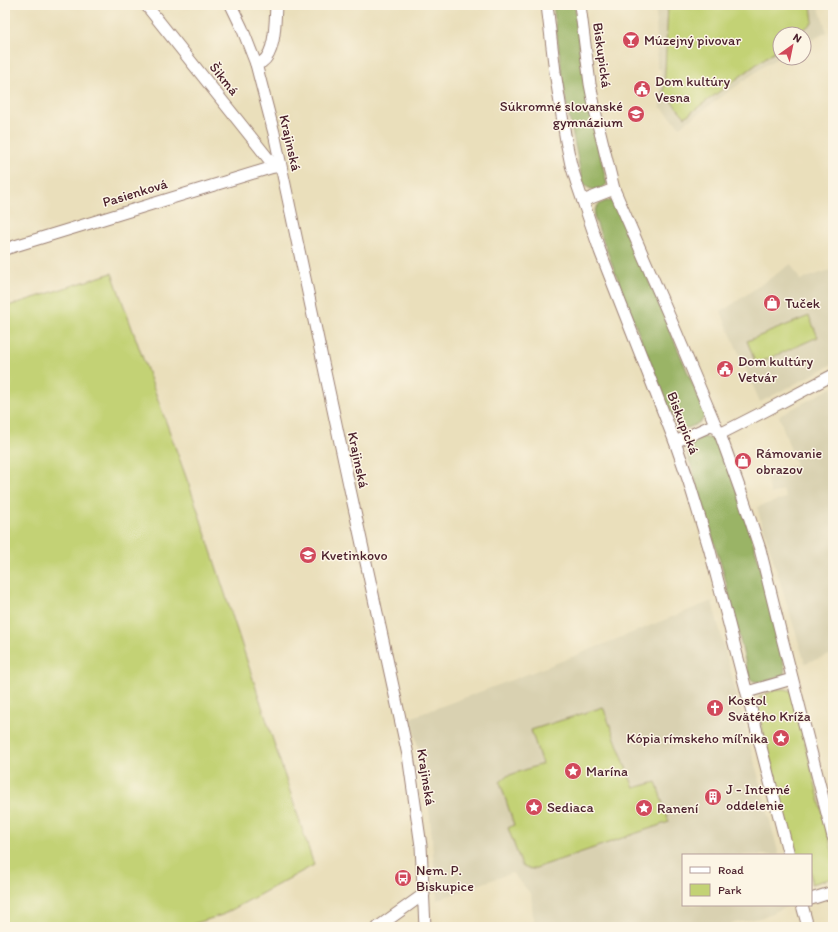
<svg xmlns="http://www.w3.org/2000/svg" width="838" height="932" font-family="Itim,sans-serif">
  <rect width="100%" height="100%" fill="#fcf5e5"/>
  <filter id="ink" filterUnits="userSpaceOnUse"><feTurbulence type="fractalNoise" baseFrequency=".025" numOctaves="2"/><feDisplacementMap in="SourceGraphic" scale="8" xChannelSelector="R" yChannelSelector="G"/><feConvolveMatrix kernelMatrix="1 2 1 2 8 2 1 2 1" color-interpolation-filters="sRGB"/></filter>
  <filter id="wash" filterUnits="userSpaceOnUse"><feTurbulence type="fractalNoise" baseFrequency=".012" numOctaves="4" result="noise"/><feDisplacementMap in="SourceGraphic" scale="16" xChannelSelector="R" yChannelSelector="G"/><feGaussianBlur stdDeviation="0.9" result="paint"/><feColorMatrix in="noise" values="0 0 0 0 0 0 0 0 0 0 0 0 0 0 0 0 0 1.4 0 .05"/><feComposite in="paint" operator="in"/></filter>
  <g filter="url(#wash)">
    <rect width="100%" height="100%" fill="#eadfbb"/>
    <g fill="#d9d1b1">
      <polygon points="656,5 818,5 827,32 804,44 804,34 780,34 780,57 767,64 680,127 660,106 661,69 657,69"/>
      <polygon points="791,264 800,280 830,270 833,277 833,364 760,402 721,312"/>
      <polygon points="833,387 833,654 805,663 757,507 786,498 783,490 771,494 766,477 762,478 762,476 796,465 779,416"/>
      <polygon points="712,601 779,855 683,855 683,905 791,905 760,918 716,927 534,927 531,894 512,873 483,883 437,900 430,817 423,764 410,718 554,664"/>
    </g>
    <g fill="#c3d275" stroke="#867850">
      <polygon points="668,5 811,5 813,22 798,34 780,34 780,47 685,117 664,93"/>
      <polygon points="112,273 194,499 314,865 222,915 184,927 5,927 5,307"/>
      <polygon points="809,316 818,337 756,364 747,341"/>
      <polygon points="777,689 786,689 791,691 793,696 833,854 833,878 811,884 811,855 794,855 756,703 760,697"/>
      <polygon points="603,707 634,788 656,782 669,822 530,870 522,866 508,828 514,825 500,782 507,776 542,764 531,730"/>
    </g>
    <g fill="#9ab466" stroke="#726a48">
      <path d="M553,5H575L580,55L593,125L607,184C599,192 591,191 583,184L565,97Z"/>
      <path d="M606,201H613L617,206L705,413L702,421L693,426L688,428L680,427L675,423L640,337L594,217C595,206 597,205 606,201Z"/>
      <path d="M703,437L713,439L718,444L737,491L757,555L785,668L784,674C778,678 761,684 754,681C752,681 750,678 749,677L725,578L688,456C687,445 695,441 703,437Z"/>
    </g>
  </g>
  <g filter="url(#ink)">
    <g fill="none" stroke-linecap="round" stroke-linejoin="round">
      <g stroke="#9a7f73" stroke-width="13">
        <g id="minor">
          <polyline points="146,5 275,167"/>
          <polyline points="231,5 242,28 256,64 274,133 348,480 408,755 421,846 425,927"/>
          <polyline points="547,5 555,72 566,141 571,165 578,187 600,251 675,442 689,482 710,551 789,855"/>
          <polyline points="580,5 590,84 597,120 614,189 674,327 715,424 720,434 742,495 760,549 782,638 833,837"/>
          <path d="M256,64C258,63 260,63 262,62C276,53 275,20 276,5"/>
          <polyline points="583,201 614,189"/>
          <polyline points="5,249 280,165"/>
          <polyline points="720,434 765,411 833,375"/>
          <polyline points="675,442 715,424"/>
          <polyline points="747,692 792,679"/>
          <polyline points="811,899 833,892"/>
          <polyline points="802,905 808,927"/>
          <polyline points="378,927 424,894"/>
        </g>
      </g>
      <use href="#minor" stroke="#fff" stroke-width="11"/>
    </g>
  </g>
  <defs>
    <g id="bar-disc" transform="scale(0.9)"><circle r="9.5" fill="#d1495b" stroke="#fcf5e5"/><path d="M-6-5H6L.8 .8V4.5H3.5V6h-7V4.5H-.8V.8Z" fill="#fff"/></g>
    <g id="civic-disc" transform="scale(0.9)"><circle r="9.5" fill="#d1495b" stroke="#fcf5e5"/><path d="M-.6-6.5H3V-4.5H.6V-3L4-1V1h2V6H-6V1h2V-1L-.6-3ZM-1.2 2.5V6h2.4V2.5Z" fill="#fff"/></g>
    <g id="school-disc" transform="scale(0.9)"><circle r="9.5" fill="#d1495b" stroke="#fcf5e5"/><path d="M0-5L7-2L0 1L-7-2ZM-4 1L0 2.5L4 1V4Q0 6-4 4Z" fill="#fff"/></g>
    <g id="shop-disc" transform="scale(0.9)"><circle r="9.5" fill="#d1495b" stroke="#fcf5e5"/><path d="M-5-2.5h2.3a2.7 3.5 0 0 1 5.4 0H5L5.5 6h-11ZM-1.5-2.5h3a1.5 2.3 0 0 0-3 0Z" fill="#fff"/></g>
    <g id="church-disc" transform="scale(0.9)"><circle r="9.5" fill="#d1495b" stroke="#fcf5e5"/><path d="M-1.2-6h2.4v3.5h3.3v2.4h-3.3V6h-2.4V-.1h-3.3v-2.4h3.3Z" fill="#fff"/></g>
    <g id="sight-disc" transform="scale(0.9)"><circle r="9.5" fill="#d1495b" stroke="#fcf5e5"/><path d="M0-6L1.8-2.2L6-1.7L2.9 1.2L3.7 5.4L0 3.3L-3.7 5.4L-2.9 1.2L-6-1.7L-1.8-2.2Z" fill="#fff"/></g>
    <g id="building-disc" transform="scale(0.9)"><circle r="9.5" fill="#d1495b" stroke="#fcf5e5"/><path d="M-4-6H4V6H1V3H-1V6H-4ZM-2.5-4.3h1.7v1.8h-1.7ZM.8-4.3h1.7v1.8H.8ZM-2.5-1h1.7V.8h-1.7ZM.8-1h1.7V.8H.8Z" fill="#fff"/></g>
    <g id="bus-disc" transform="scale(0.9)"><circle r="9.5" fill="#d1495b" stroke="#fcf5e5"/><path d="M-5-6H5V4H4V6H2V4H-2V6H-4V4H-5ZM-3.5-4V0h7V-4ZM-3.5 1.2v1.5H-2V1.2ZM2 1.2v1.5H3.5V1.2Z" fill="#fff"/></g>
  </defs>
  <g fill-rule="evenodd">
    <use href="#bar-disc" x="631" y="40"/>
    <use href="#civic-disc" x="642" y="89"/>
    <use href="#school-disc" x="636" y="114"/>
    <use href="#shop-disc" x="772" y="303"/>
    <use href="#civic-disc" x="725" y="369"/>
    <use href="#shop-disc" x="743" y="461"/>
    <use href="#school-disc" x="308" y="555"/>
    <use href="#church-disc" x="715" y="708"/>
    <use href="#sight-disc" x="781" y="738"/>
    <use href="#sight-disc" x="573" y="771"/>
    <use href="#building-disc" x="713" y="797"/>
    <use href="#sight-disc" x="534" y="807"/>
    <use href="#sight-disc" x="644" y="808"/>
    <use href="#bus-disc" x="403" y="878"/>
  </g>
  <g text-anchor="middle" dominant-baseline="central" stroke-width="3" stroke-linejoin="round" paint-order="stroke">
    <g font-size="14" fill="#4a1f2b" stroke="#fcf5e5" text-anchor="start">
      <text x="644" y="40">Múzejný pivovar</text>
      <text x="655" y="81">Dom kultúry<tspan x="655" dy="16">Vesna</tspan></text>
      <text x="623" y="106" text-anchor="end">Súkromné slovanské<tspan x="623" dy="16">gymnázium</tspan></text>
      <text x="785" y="303">Tuček</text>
      <text x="738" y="361">Dom kultúry<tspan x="738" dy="16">Vetvár</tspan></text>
      <text x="756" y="453">Rámovanie<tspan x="756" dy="16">obrazov</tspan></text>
      <text x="321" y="555">Kvetinkovo</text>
      <text x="728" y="700">Kostol<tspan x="728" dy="16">Svätého Kríža</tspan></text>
      <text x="768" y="738" text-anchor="end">Kópia rímskeho míľnika</text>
      <text x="586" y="771">Marína</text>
      <text x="726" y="789">J - Interné<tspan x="726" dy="16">oddelenie</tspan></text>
      <text x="547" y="807">Sediaca</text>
      <text x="657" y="808">Ranení</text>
      <text x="416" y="870">Nem. P.<tspan x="416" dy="16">Biskupice</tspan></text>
    </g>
    <g font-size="14" fill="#4a1f2b" stroke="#fcf5e5">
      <text transform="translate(602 55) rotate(82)">Biskupická</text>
      <text transform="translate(224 79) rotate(51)">Šikmá</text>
      <text transform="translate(290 143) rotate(77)">Krajinská</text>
      <text transform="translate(135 193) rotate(-17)">Pasienková</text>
      <text transform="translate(683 423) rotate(69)">Biskupická</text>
      <text transform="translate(358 460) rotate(78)">Krajinská</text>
      <text transform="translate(426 777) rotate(81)">Krajinská</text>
    </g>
  </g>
  <rect width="838" height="932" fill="none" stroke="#fcf5e5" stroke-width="20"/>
  <rect x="682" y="854" width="130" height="52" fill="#fcf5e5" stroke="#b59f9b"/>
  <rect x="690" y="867" width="20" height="6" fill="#ffffff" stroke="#b59f9b"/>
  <text x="718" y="874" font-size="12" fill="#4a1f2b">Road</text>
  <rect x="690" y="884" width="20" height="12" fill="#c3d275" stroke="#b59f9b"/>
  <text x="718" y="894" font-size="12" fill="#4a1f2b">Park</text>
  <g transform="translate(792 46) rotate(33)"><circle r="19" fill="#fcf5e5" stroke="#b59f9b"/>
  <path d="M0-3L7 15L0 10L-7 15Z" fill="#d1495b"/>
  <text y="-6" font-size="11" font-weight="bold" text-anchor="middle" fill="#4a1f2b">N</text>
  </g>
</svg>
